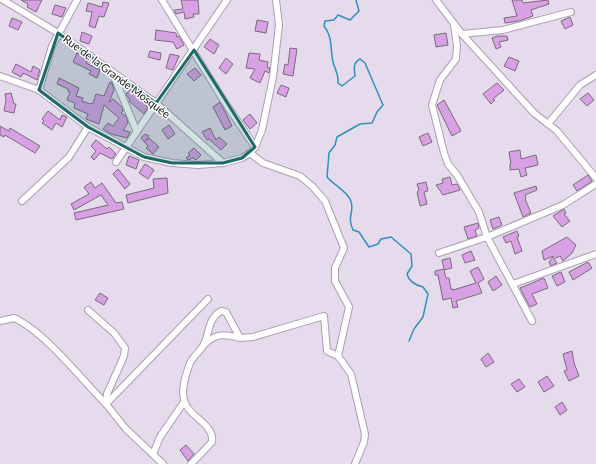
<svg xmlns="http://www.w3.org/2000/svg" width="596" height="464" font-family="Lato,sans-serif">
  <rect width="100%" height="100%" fill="#e6daed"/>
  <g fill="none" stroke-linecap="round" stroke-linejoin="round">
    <path stroke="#338fbe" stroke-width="1.5" d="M356,0L359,11L350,20L338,15L334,20L325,21L324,26C333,37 330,49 333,62C335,70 339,74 338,83L342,86L355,76C354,68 353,63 360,59L365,63L383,105L377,112L372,123L360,124L337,137L335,145L329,153L327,177C334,185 345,190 350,199C356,210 346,216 353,230L359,232L369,247L378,244L381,239L391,237L411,254L412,266L407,274C409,282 415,285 423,287L428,294L423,317L414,329L409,341"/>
  </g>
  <g fill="#d8a1e4" stroke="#796b7b">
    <polygon points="21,0 42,0 36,12 27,7 28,4"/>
    <polygon points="181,0 198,0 199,14 193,14 194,17 185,19 184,12 176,14 174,10 183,9"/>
    <polygon points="512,0 522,0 523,3 548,0 549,4 531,10 533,16 519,21 505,23 504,18 517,16"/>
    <polygon points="103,2 109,3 104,17 99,16 95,28 89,26 92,12 86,11 88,3 102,7"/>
    <polygon points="55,5 66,8 62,17 52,14"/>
    <polygon points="570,17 573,25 565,29 561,21"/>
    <polygon points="12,18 22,22 18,30 9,26"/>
    <polygon points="257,20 268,22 266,33 255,31"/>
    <polygon points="156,30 176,33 177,37 179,36 184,45 177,49 173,42 155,40"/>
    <polygon points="82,32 92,36 89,44 80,41"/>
    <polygon points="446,33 448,45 436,47 434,35"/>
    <polygon points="497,36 507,36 508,40 499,42 501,47 496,49 492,38"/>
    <polygon points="210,39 219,45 214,54 204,47"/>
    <polygon points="290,48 297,49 293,76 283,74 285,64 288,65"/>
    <polygon points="150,51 161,53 160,60 148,57"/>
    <polygon points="77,53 88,60 86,63 100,70 97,78 89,74 91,71 73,62"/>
    <polygon points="249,53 260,54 259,60 268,62 267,67 270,68 269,73 265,71 260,83 250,78 255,69 246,68"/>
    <polygon points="170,54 179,56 173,70 166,68"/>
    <polygon points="509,57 519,61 515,71 504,66"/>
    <polygon points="226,58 233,64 226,74 219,68"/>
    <polygon points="16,64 31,72 33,66 40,70 37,80 23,73 21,77 12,72"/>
    <polygon points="195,68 201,75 194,81 187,74"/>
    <polygon points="59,78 79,88 76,96 83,98 82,101 90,104 93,103 96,94 104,96 110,82 112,83 114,90 109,102 113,99 122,107 123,111 121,113 126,116 128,123 123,130 130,132 127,138 111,134 103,129 108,123 113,126 119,118 104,105 99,124 86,119 88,114 74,108 75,103 67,100 70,92 68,91 68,89 57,84"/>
    <polygon points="497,83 504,90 493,99 495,100 491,104 483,94"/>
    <polygon points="281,85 289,88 286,97 277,93"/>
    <polygon points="130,90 148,107 144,114 129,101 130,100 126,94"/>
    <polygon points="11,93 14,104 16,104 14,113 4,111 6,100 5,94"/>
    <polygon points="588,93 594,100 587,106 580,99"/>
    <polygon points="444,100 461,131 452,136 437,105"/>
    <polygon points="220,102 232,126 225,130 213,107"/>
    <polygon points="48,111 60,120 62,115 67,117 62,127 56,123 52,130 42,123 44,121 42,119"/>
    <polygon points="250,114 257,123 250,129 243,120"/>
    <polygon points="169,125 175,134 168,139 162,130"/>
    <polygon points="0,126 9,131 10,128 40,146 35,153 5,135 4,137 0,135"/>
    <polygon points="210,128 216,140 219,137 227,144 221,150 209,139 207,140 202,132"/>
    <polygon points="428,133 432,142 423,146 419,137"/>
    <polygon points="145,134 149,136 145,141 149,138 159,147 153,154 146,148 148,146 141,138"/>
    <polygon points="96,140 107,149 109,147 116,154 112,159 100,153 94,160 91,157 96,151 91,146"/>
    <polygon points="194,148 201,155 196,160 193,158 188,160 186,158 190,155 188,153"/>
    <polygon points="520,150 521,159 536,155 538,165 525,168 527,175 521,177 519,169 510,170 510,164 511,164 509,152"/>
    <polygon points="129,156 139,160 136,169 126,165"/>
    <polygon points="145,164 154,170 148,179 139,173"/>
    <polygon points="118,169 130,184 125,189 113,174"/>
    <polygon points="588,175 592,181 577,191 573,185"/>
    <polygon points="450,177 452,185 457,184 460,190 443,195 436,185 443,183 442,179"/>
    <polygon points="167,178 168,193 128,203 126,195 154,188 153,179"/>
    <polygon points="91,182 95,188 102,183 116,203 122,202 124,209 76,220 74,213 108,205 101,195 74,210 71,204 89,194 84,187"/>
    <polygon points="426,182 428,191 424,192 427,204 420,206 417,192 419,190 417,184"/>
    <polygon points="536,186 537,190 525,195 526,198 525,199 531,213 523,217 514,193"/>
    <polygon points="564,209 566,213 564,214 570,221 562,227 553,216"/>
    <polygon points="499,217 502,225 493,229 490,220"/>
    <polygon points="478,223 479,228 475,230 477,236 468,239 464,227"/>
    <polygon points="517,231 519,236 517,237 522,251 515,254 511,241 506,243 503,237"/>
    <polygon points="567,237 576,245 572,253 563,261 560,256 554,259 557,263 551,266 549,262 554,256 544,260 542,251"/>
    <polygon points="471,251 475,260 465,263 462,255"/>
    <polygon points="450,258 452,268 444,270 446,278 449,278 451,289 453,289 453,290 476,283 470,271 478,267 484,279 478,283 482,293 456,301 458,307 453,308 451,298 443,300 438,275 435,275 435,271 444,269 442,260"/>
    <polygon points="588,262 592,268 573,280 569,272"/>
    <polygon points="561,272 565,282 557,286 552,276"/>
    <polygon points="496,276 502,285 493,291 488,282"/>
    <polygon points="544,278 548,288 532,294 537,304 530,307 520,288"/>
    <polygon points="100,293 108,298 104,305 95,300"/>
    <polygon points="572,351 574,363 579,376 569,381 564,371 567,370 563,354"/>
    <polygon points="488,353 494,362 486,367 481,359"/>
    <polygon points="547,376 554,386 544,392 538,382"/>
    <polygon points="519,379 525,387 517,392 511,384"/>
    <polygon points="562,402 567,410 560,415 555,407"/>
    <polygon points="186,445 194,454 188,461 180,450"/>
  </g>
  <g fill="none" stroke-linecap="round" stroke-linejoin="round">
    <g stroke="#aa9fb1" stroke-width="8">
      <g id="minor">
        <polyline points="3,0 58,33 156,103 223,163"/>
        <polyline points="162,0 222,98 255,147"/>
        <polyline points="436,0 462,34 534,113 557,131 596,178"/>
        <polyline points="454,25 457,46 456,59 440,80 432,105 444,153 448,164 457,175 479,212 487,237 532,321"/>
        <polyline points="462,34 503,30 571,12"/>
        <polyline points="112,72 137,132"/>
        <polyline points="0,76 39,90 88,127 144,157 172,163 198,165 223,163 242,158 250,153 255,147 262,130 273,77 279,25 276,0"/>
        <polyline points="39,90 52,46 77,0"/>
        <polyline points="548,124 580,85 596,75"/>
        <polyline points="116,162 227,0"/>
        <polyline points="22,201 69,157 88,127"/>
        <polyline points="439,253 487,237 563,205 596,184"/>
        <polyline points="513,284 596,254"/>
        <polyline points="88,310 114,333 125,348 124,356 107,394 106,404 126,429 163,464"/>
        <path d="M0,321L14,318C44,331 82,380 106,404L208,299"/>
        <path d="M205,344C216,333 225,334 240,338"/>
        <polyline points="338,356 351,374 365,434 364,442 355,464"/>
        <polyline points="153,454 160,437 184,402"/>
        <path d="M191,464L212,442C215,425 190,417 185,403C180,391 186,374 190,363C193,357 199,352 203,346C210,334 207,319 221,311L226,312L240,338L253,337L324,316L327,351L338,356L349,307L335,281V268L344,248L325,201L313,187L300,176L263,163L250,153"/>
      </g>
    </g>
    <use href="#minor" stroke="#fff" stroke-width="6"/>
  </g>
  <path fill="#1e6a68" fill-opacity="0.2" stroke="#1e6a68" stroke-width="3" stroke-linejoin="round" d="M58,33L156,103L194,50L255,147L242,158L223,163H172L144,157L88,127L39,90Z"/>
  <g text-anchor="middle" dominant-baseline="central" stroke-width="3" stroke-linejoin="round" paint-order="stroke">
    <g font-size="11" fill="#18141a" stroke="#fff">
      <text transform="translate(117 76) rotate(37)">Rue de la Grande Mosquée</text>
    </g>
  </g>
</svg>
